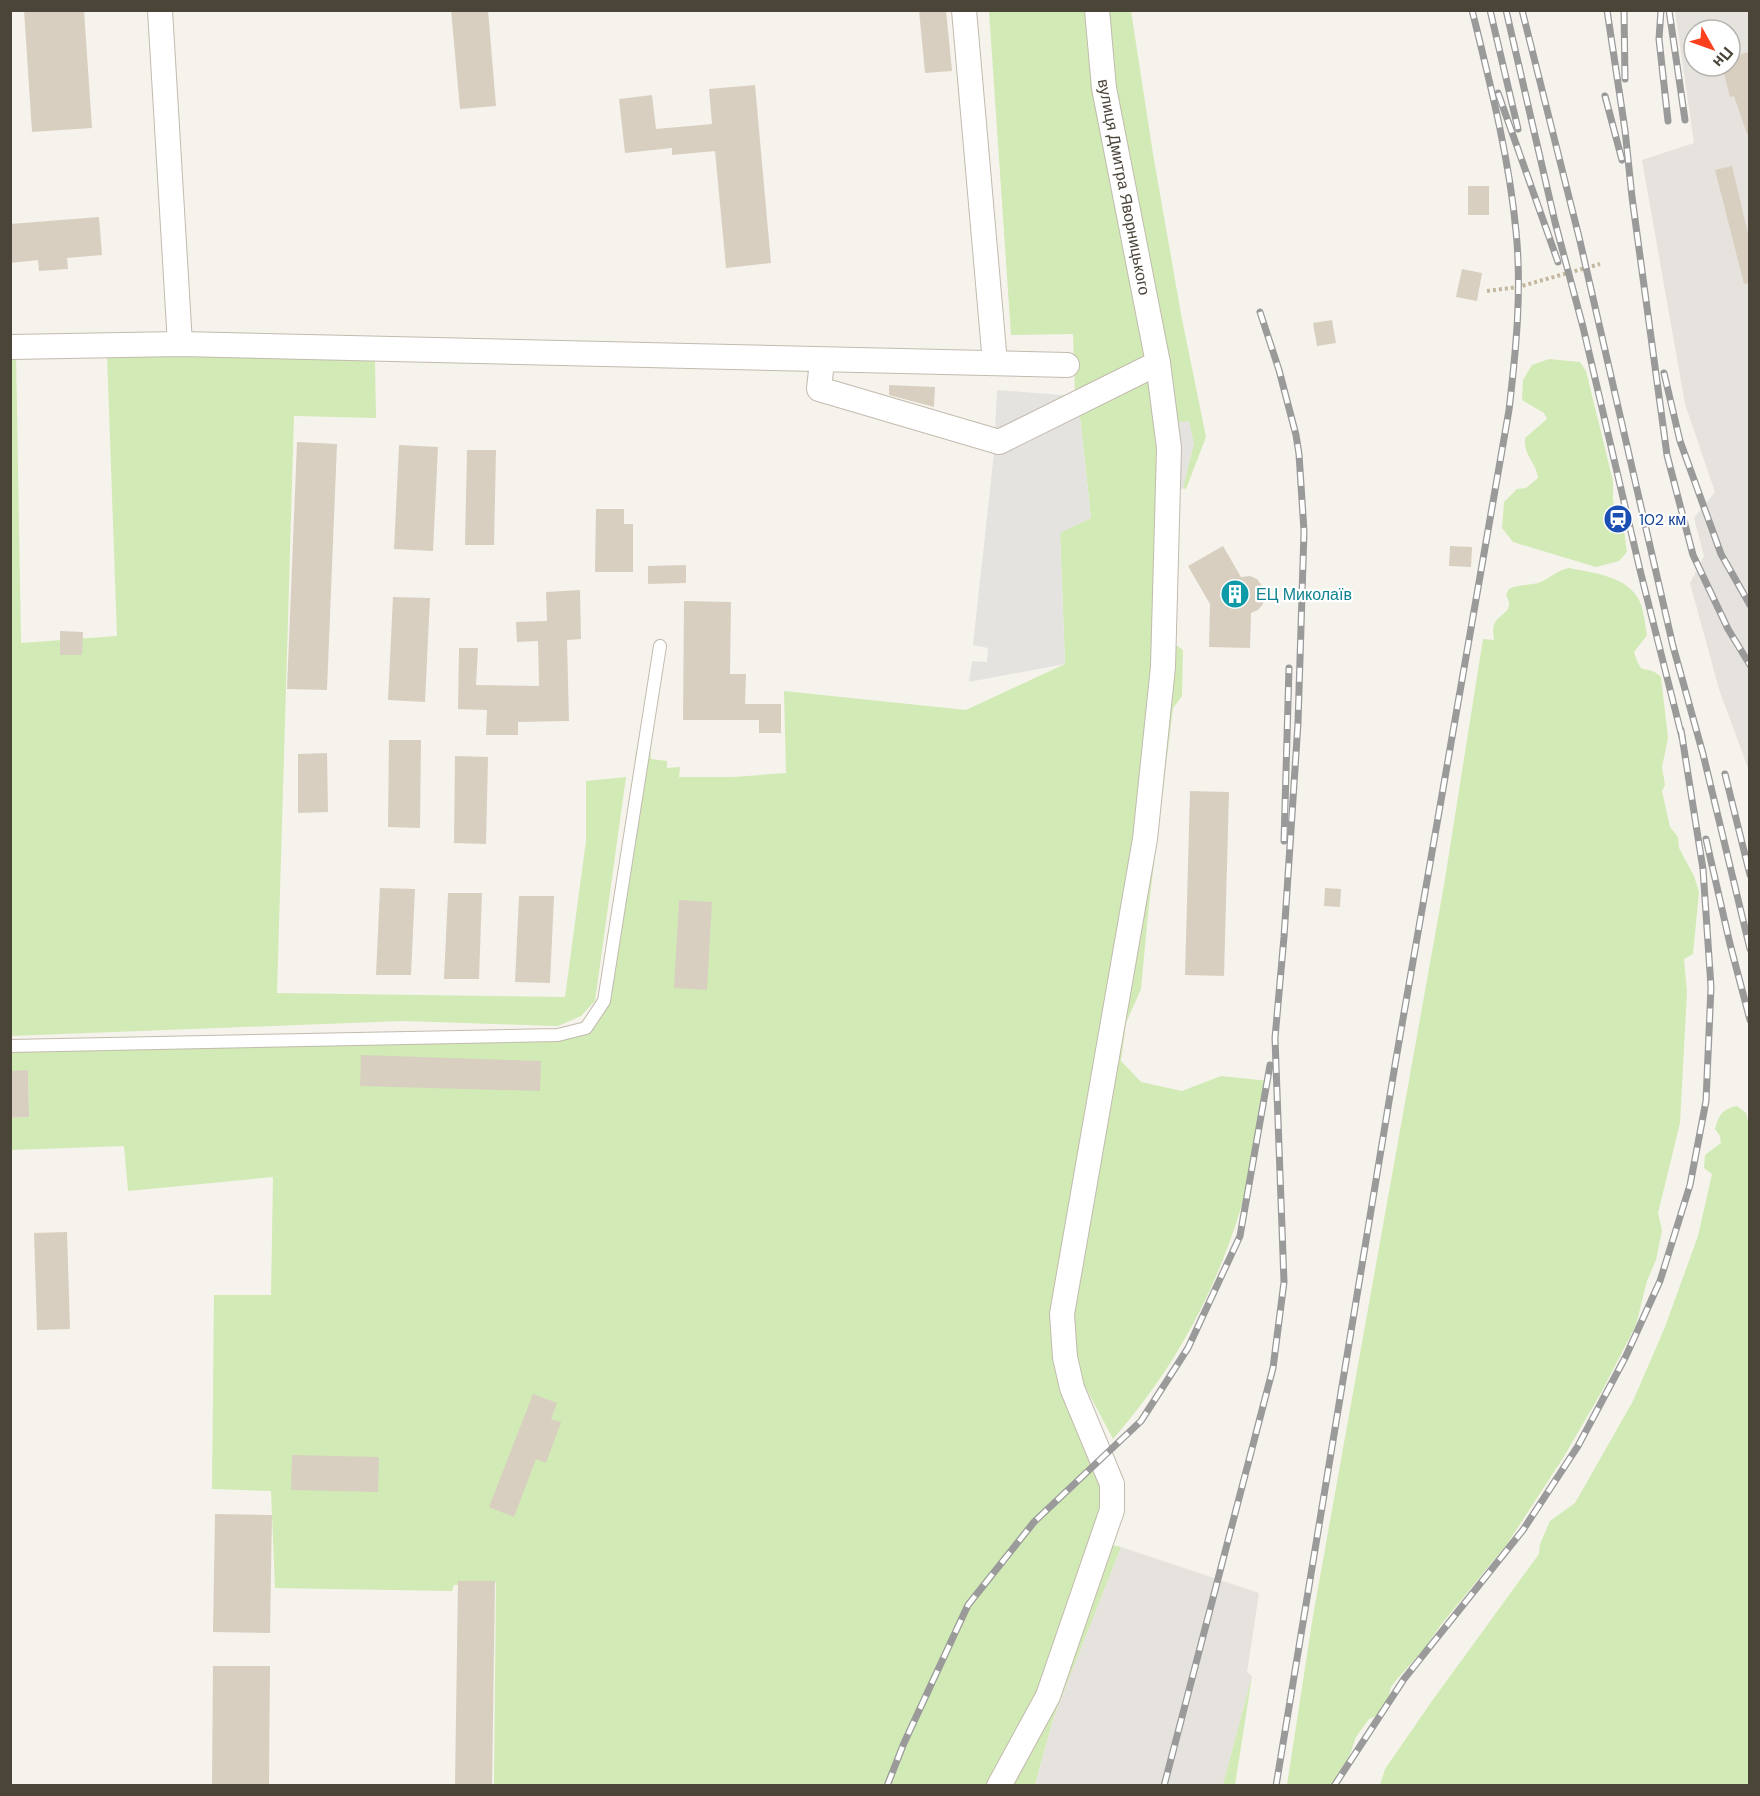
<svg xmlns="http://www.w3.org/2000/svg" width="1760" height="1796" font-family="'DM Sans',sans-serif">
  <rect width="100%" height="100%" fill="#f6f3ec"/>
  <g fill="#e6e2dd" fill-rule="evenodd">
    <path d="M1675,11H1749V771L1719,689L1690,583L1704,556L1694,518L1715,492L1685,404L1642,160L1694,143ZM1694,30H1730V66H1694Z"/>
    <polygon points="1121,1547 1259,1593 1247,1672 1252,1676 1223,1785 1035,1786 1053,1719"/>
  </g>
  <g fill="#d2eab5">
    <polygon points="989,11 1090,11 1146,359 1075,396 1073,334 1011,335"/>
    <polygon points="1102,11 1131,11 1153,154 1181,314 1206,437 1186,489 1182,488 1194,443 1176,422 1171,419"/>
    <polygon points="10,343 16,353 21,643 117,636 107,354 371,356 375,361 376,418 294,416 277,993 565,997 586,841 586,781 626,777 595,1001 581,1016 558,1026 402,1021 11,1036"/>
    <path d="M1549,359L1580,362L1586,371L1613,481V502L1622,517L1627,552L1619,561L1596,567L1513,542L1502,528L1504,502L1517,489L1526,488L1538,478C1535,459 1524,458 1525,438L1547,419L1544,413L1522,400L1523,380L1532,365Z"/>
    <polygon points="1147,375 1163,422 1154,666 1139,838 1057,1315 1110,1473 1059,1667 988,1785 494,1785 496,1583 454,1585 452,1591 275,1588 271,1491 212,1489 214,1295 271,1295 273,1177 128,1191 124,1146 11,1150 11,1118 29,1117 28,1071 11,1071 10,1052 574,1032 608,995 636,752 639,748 650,745 651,759 667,761 667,768 680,767 679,777 733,777 786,773 784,691 966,710 1065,664 1060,532 1091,518 1079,408"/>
    <path d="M1173,502L1180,503L1170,532L1173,643L1183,650L1182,696L1173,708L1149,904L1141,989L1126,1023L1121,1061L1141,1082L1182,1091L1221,1076L1269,1081C1249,1217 1205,1334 1113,1439L1078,1373L1071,1316L1105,1087Z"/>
    <path d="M1569,568C1593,573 1629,576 1640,602C1644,612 1645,624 1647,635L1634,652C1643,681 1644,661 1661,677L1668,738L1662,767L1665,785L1662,791L1670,827L1678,837L1679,848L1694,876L1699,892L1693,954L1684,959L1687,992L1680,1123L1658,1213L1662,1230L1656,1260L1647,1281L1636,1325L1602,1391L1563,1458L1507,1544L1440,1626L1424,1649L1397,1679L1391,1687L1388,1699L1376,1716L1369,1719L1356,1737L1349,1757L1331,1785H1287L1313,1616L1444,885L1483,639L1494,640C1494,635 1492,630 1494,625C1499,612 1516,613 1506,595L1509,589C1518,585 1528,585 1538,583C1550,579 1555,571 1569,568Z"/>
    <path d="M1737,1106L1746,1113L1750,1129L1749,1785H1380L1385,1769L1432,1701L1539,1554L1540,1544L1550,1521L1575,1503L1633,1401L1665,1327L1698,1236L1712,1174L1704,1168L1705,1155L1721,1143L1720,1136L1715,1129C1719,1115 1722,1109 1737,1106Z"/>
    <polygon points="1113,1545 1121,1547 1053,1719 1035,1785 998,1786 1065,1669"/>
    <polygon points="1252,1676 1235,1785 1223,1785"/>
  </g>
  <g fill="#e5e3e0">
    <polygon points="997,390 1075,396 1079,408 1091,518 1060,533 1065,664 969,682 972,661 987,662 988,648 973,645 994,453"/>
    <polygon points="1189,421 1194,443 1183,489 1176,487 1177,422"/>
  </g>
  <g fill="#d8cfc1">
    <polygon points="24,10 84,10 92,128 32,132"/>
    <polygon points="451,10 488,10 496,106 460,109"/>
    <polygon points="919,10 946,10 952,71 925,73"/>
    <polygon points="1749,52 1749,133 1747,134 1734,96 1730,97 1722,66 1730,66 1730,57"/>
    <polygon points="755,85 771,263 726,268 715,151 672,155 672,148 625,153 619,99 652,95 656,129 712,124 709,89"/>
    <polygon points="1732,166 1749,238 1749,283 1744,284 1715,170"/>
    <rect x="1468" y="186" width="21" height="29"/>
    <polygon points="99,217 102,255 67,258 68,269 39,271 38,260 10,263 10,224"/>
    <polygon points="1462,269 1482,273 1477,301 1456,297"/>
    <polygon points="1332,320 1336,343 1317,346 1313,323"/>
    <polygon points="889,385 935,387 934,407 889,395"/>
    <polygon points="297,442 337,444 327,690 287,689"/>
    <polygon points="399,445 438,447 433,551 394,549"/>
    <polygon points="467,450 496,450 494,545 465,545"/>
    <polygon points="596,509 624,509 624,524 633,524 633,572 595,572"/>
    <polygon points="1223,546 1241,577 1250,576 1257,579 1265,590 1263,604 1258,610 1251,613 1250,648 1209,647 1210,604 1188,566"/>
    <polygon points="1450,546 1472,547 1471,567 1449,566"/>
    <polygon points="686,565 686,583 648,584 648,566"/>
    <polygon points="580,590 581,639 567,640 569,721 518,722 518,735 486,735 487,710 458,709 459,648 478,648 476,685 539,686 538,641 517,642 516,622 547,621 546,592"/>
    <polygon points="393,597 430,598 425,702 388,700"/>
    <polygon points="684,601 731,602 730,674 746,674 745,704 781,704 781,733 759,733 759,720 683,720"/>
    <polygon points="60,631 83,632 82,655 60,655"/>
    <polygon points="389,740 421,740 420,828 388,827"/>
    <polygon points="327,753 328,812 298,813 298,754"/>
    <polygon points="455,756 488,757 486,844 454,843"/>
    <polygon points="1190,791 1229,792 1224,976 1185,975"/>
    <polygon points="380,888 415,889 411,975 376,975"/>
    <polygon points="1325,888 1341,889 1340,907 1324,906"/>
    <polygon points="448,893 482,893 479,979 444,979"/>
    <polygon points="519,896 554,896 550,983 515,982"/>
    <polygon points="679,900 712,902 707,990 674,988"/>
    <polygon points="361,1055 541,1061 540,1091 360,1086"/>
    <polygon points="28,1070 29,1117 10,1118 10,1071"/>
    <polygon points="67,1232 70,1329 37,1330 34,1233"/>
    <polygon points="533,1394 557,1403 551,1419 561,1422 546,1463 536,1459 514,1517 489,1507"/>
    <polygon points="292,1455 379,1457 378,1492 291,1490"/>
    <polygon points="215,1514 272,1515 270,1633 213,1632"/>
    <polygon points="458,1581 495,1581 492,1785 455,1785"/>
    <polygon points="213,1666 270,1666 269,1785 212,1785"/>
  </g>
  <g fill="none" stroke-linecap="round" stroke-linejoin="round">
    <g stroke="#c2bbae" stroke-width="14">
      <polyline id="lane" points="10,1046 558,1035 586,1028 604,1001 660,646"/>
    </g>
    <g stroke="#c2bbae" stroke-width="26">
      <g id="street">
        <polyline points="160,10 180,344"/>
        <polyline points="964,10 995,363"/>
        <polyline points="10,347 180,344 1067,365"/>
        <polyline points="822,361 819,389 999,442 1158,363"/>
        <polyline points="999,1786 1048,1696 1112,1510 1112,1484 1072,1388 1065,1357 1062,1314 1145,839 1163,667 1169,448 1158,363 1104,88 1097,10"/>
      </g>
    </g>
    <polyline stroke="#c4b79f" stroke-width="4" stroke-dasharray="3 3" stroke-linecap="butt" points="1487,291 1518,287 1600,264"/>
    <use href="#lane" stroke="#fff" stroke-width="12"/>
    <use href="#street" stroke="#fff" stroke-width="24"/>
    <g stroke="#9a9a9a" stroke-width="7">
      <g id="rail">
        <polyline points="1490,10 1518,129"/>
        <polyline points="1506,10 1555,222 1583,327 1640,570 1682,737"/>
        <polyline points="1522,10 1579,237 1673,646 1703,754 1750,949"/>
        <polyline points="1607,10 1625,130 1632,197 1667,455 1693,555 1728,629 1750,665"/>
        <polyline points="1624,10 1625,79"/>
        <polyline points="1661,10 1659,39 1668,121"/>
        <polyline points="1669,10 1685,120"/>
        <polyline points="1498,93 1558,262"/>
        <polyline points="1605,96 1622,160"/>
        <polyline points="1664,373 1680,441 1721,554 1750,605"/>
        <polyline points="1725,774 1750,875"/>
        <polyline points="1706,839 1730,944 1750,1020"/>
        <polyline points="1284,841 1289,668"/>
        <polyline points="887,1786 904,1743 968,1605 1034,1522 1141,1421 1188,1348 1240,1236 1270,1065"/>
        <polyline points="1164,1786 1273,1368 1284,1282 1275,1038 1284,937 1298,723 1304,531 1299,454 1296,435 1279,370 1260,312"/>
        <path d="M1276,1786L1396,1059L1509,410C1516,350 1522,291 1516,231C1509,157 1490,83 1472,10"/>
        <polyline points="1334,1786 1404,1679 1523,1530 1578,1446 1626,1356 1660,1281 1690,1185 1706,1101 1711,987 1703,869 1681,730"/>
      </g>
    </g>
    <use href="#rail" stroke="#fff" stroke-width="4.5" stroke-dasharray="14" stroke-linecap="butt"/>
  </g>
  <defs>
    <g id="station-disc" transform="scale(1.5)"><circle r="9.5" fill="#1a4fb4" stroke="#fff"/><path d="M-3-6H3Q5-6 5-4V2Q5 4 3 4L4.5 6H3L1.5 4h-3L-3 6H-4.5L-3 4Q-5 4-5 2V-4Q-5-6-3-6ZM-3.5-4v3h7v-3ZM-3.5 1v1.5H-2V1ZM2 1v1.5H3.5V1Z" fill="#fff"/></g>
    <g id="building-disc" transform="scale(1.5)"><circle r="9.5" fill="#0f9aa8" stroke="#fff"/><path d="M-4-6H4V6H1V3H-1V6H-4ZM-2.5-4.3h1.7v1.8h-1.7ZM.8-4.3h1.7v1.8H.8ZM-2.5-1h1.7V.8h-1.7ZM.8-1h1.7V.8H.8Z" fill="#fff"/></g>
  </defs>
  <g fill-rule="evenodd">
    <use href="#station-disc" x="1618" y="519"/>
    <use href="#building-disc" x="1235" y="594"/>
  </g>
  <g text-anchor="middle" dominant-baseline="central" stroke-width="4.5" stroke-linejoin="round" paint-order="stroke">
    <g font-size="16" fill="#4b4439" stroke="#fff">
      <text transform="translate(1124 187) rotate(79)">вулиця Дмитра Яворницького</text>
    </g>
    <g font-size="16" fill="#164399" stroke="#fff" text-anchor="start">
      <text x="1639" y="519">102 км</text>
    </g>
    <g font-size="16" fill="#0d838f" stroke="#fff" text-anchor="start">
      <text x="1256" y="594">ЕЦ Миколаїв</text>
    </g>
  </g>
  <rect width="1760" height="1796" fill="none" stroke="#4b4439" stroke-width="24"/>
  <g transform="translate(1712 48) rotate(130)"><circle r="28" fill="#ffffff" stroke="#b7b4b0" stroke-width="1.5"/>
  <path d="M0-4.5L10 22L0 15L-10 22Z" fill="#fc3f1d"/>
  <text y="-9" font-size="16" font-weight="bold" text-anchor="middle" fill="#4b4439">Пн</text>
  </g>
</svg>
